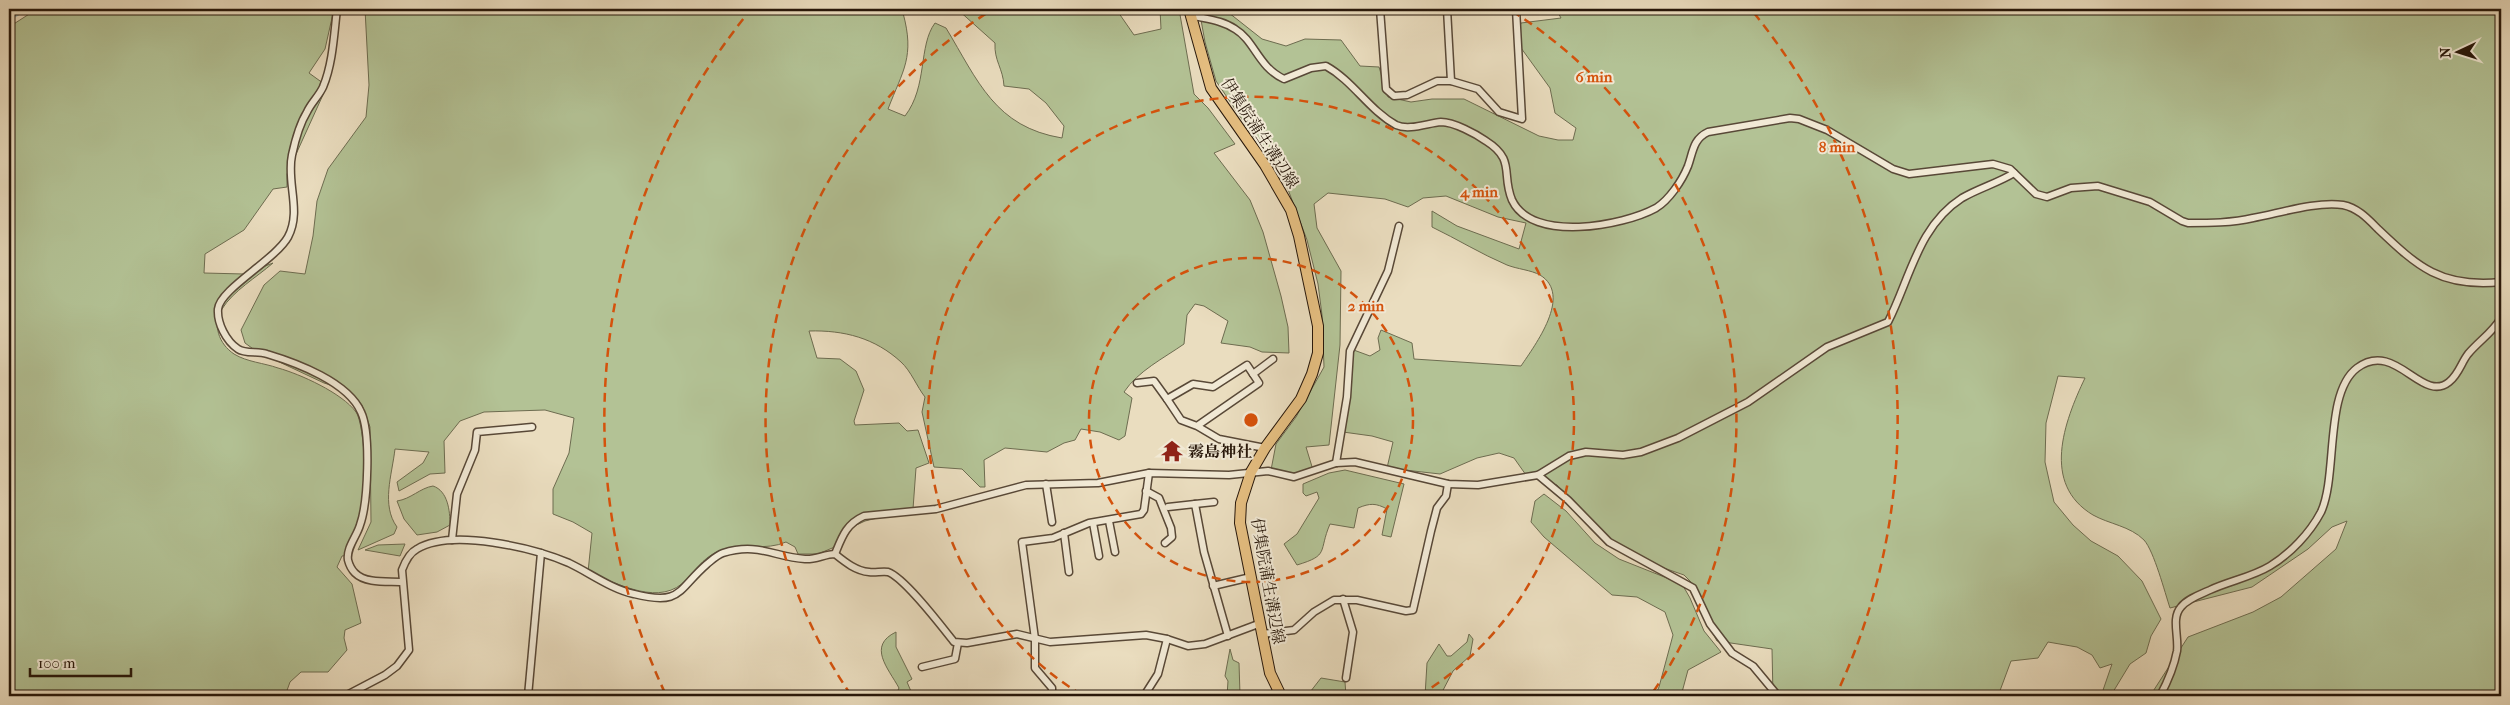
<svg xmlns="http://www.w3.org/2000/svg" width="2510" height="705" font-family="'IM FELL French Canon','Noto Serif JP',serif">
  <rect width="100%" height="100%" fill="#eaddbf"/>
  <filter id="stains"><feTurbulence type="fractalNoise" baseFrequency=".004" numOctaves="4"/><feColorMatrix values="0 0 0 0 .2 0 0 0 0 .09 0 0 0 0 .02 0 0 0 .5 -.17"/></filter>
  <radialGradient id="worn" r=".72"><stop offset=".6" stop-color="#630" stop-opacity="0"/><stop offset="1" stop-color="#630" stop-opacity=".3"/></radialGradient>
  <g fill="#b3c295" stroke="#6d6c50">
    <path d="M37,9H334L325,49L309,73L327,86L287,174V187L273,189L244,230L205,254L204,273L244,274L273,263C257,277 233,291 222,309C212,325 219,344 234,354C247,362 264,363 278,368C300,374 342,393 356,412C365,424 368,504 364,520C361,532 353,544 349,555L342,556L337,567L352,584L361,623L345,630L344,638L347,650L328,672H301L290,682L285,696H9V27Z"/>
    <path d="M365,9H882L903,13C915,57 903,70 888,109L905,116C928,86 918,46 935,23L946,28C978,81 995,127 1062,138L1064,126L1046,103L1029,89L1004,86C1003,68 994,61 995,43L957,9H1116L1134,35L1161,29L1160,9H1179L1194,94L1208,108L1235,144L1214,153L1250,200L1263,232L1281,296L1288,327L1289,353L1262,352L1250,347L1221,343L1228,321L1204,306L1195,304L1187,315L1184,344C1164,358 1138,371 1124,392L1132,398L1125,436L1119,440L1100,432L1081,429L1075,440L1064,443L1047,452L1005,448L984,460L985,487H980L962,469L934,467L922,412L925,397C917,387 911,371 901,362C875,338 844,330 809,331L817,358L840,359L856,371L864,390L854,421L855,425L899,423L907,431L918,430L929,463L916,468L913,509L865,521L850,528L837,546L818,554H798L795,547L786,542C766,551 743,543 722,550C706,555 698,567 687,579C661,608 619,584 588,572L592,533L573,522L553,514V489L569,453L574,418L545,410L484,412L460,421L444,441L445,473L430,474L399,491L397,482L423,463L429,452L395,449C392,475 381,505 397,527L394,534L358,550L371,522L370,427L362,405L350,391L324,383L256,351L245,343L241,330L264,285L280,271L305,274L313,236L317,201L328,169L366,117L369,85Z"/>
    <path d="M1199,9H1224L1262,39L1286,46L1305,39L1341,40L1360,66L1379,67L1388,97L1411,102L1432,99H1464L1539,136L1558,140H1573L1576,128L1555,113L1550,88L1516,41L1521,23L1561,18L1556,9H2501V696H2150L2188,637L2253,612L2281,597L2336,549L2347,521L2332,527L2308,549L2252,587L2170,608C2165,593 2154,551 2144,540C2130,526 2109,524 2093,515C2041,484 2064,422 2085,378L2058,376L2046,423L2045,462L2054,502L2073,525L2091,541L2118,556L2142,581L2161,619L2151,636L2146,653L2130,664L2113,692L2101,696L2112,664L2100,668L2092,655L2077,647L2048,642L2038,658L2011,661L1998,696H1773L1772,649L1717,641L1701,612L1694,585L1684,575L1632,557L1604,542L1586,522L1557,485L1526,475L1514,458L1499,453L1477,458L1440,474L1387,468L1393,442L1372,436L1343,432L1351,349L1370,356L1380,350L1378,338L1381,330L1412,343L1414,359L1521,366C1535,345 1573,295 1540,275C1531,270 1517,269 1507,265C1481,254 1457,239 1432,227V211L1457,226L1519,249L1526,223L1498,217L1446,196L1423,198L1408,207L1385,199L1328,193L1314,204L1317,228L1341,271L1340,345L1329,445L1306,447L1313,470L1292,479L1271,470L1276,444L1296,417L1324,367L1322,315L1318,284L1307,240L1286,184L1216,81L1205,42Z"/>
    <path d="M1345,470L1404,484L1391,537L1382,535L1387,509C1376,503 1370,503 1358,508L1354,528L1330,524C1318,552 1330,555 1297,565L1284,544L1297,534L1319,498L1317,492L1306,496L1303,493V484L1329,473Z"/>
    <path d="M433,486C448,491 450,511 450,525L437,532L417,535L404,519L397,501C411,499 420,488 433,486Z"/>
    <polygon points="1544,494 1566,511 1595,543 1619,559 1682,584 1690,598 1704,631 1721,652 1688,670 1681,696 1655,696 1659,687 1673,635 1665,612 1637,597 1612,595 1544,537 1531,522 1535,501"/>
    <polygon points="405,544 400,556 365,550 378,545"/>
    <path d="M896,632V647L912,679L907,682L913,696H895L899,688C888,668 867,646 896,632Z"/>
    <polygon points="1469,634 1473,639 1470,656 1453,671 1440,696 1425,696 1427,663 1439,644 1447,656 1451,656 1467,642"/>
    <polygon points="1230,649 1233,660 1239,663 1240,695 1242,696 1227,696 1228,681 1225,676"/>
    <polygon points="1321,678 1345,682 1346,696 1307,696"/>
  </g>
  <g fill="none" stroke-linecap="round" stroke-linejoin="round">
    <polyline stroke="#9ababa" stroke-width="12" points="9,14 18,9"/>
    <g stroke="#584837" stroke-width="9">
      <g id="minor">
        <path d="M337,9C334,34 333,63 323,87C319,96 311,103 307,112C299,125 295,141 292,155C286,182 302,211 288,237C275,260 220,289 218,309C217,323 226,341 238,349C245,354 258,351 267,354C297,363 348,382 361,412C371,433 368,503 360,525C357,536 346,548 348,560C349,564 352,570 355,573C366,584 388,581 402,582"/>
        <polyline points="1380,9 1386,89 1394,96 1407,95 1437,81 1451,81 1478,89 1499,112 1522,119 1516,9"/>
        <polyline points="1447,9 1451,81"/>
        <path d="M1190,15C1205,19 1222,20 1235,29C1255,41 1258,67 1284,79L1311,68L1326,66C1353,81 1369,110 1396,125C1409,131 1428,123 1441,122C1454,122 1476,134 1486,141C1516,160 1501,174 1512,200C1532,243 1623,226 1656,208C1669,200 1682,181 1688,166C1693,152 1693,139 1708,132L1790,118L1799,119L1827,130L1893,169L1909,174L1993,164L2010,169L2036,194L2047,197L2071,188L2098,186L2150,202L2182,221L2188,223C2209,223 2232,223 2253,218C2280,213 2317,201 2343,205C2358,208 2368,219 2378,229C2418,267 2441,288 2501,282"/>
        <polyline points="1253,374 1273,359"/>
        <polyline points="1137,383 1154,381 1167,399"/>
        <polyline points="1197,426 1181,420 1167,399 1193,384 1213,387 1247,365 1259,383 1197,426 1219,439 1265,448"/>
        <polyline points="1336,463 1347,397 1350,351 1388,271 1399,226"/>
        <polyline points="1538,475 1568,500 1609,542 1693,588 1710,624 1732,653 1753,666 1778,696"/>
        <polyline points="1046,484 1052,522"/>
        <polyline points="1146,491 1159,498 1171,528 1172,537 1165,543"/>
        <polyline points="1195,504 1214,502"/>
        <polyline points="1168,507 1195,504 1204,552 1228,636"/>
        <polyline points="1109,521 1115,552"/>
        <polyline points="1093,523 1099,556"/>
        <polyline points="1064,533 1069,572"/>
        <polyline points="452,540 457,494 475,450 477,432 532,427"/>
        <path d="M835,554C842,537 846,524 864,516L936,509L1026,485L1098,483L1149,473L1229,475L1268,471L1294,477L1336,463L1355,462L1448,484L1478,485L1538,475L1569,456L1586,452L1623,455L1641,452L1678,438L1748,402L1827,347L1888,322C1910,279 1918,226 1962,198C1979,188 1998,183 2014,173"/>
        <polyline points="1213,586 1251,577"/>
        <polyline points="1343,599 1353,632 1346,678"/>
        <polyline points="1263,634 1294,630 1314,612 1334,600 1357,600 1406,611 1413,610 1431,531 1437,508 1446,496 1448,484"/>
        <polyline points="922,667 955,659 958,643"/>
        <path d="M345,696L385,675L397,666L409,650L402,570C405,562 409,553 417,549C452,528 534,548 569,563C590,573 611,589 634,594C682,606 677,590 707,564C712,560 717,555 723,553C758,542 774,557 805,559C815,560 825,554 835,554C845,562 856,571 869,572C875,573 882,571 888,572C905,578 942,627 954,642L967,643L1017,634L1050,642L1146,635L1167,639L1188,646L1205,644L1261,623"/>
        <polyline points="528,696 541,553"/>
        <polyline points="1052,696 1052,688 1035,668 1035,639 1022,542 1053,538 1089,523 1141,514 1144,510 1149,473"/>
        <polyline points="1144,696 1158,674 1167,639"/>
        <path d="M2160,696C2168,681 2174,667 2177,651C2179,637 2171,618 2181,607C2187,599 2201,594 2210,590C2229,581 2252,577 2270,566C2290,554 2310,533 2321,512C2338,475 2324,393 2357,368C2395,339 2422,404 2449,382C2459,374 2461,363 2468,354C2479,341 2493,332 2501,318"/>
      </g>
    </g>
    <g stroke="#27170a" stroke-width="12">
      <polyline id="primary" points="1189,9 1211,88 1265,165 1291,210 1299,236 1318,326 1318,353 1312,374 1301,399 1265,448 1251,472 1241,503 1240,523 1270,673 1281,696"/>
    </g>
    <use href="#minor" stroke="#f1e9d5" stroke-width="6"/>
    <use href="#primary" stroke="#e5be80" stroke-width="10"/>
  </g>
  <g fill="none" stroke="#d5520c" stroke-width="2.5" stroke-dasharray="9 6">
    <circle cx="1251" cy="420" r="162"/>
    <path d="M1082 695A323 323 0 1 1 1420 695"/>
    <path d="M851 695A485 485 0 0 1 990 11M1512 11A485 485 0 0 1 1651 695"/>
    <path d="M665 693A647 647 0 0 1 748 13M1754 13A647 647 0 0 1 1837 693"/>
  </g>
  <defs>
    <g id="temple-bare" transform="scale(1.725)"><path d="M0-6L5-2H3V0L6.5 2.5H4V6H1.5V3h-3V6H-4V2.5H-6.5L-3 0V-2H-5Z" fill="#8f2418" stroke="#f1e9d5" stroke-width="2.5" paint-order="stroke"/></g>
  </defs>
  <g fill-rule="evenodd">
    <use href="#temple-bare" x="1172" y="451"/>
  </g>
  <g text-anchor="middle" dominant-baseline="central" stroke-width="4" stroke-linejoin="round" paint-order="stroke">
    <g font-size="16" fill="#27170a" stroke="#f1e9d5">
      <text transform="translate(1260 133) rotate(57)">伊集院蒲生溝辺線</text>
      <text transform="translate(1268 581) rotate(80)">伊集院蒲生溝辺線</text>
    </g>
    <g font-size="16" font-weight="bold" fill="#27170a" stroke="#f1e9d5" text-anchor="start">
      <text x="1188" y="451">霧島神社</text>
    </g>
  </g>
  <circle cx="1251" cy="420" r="8" fill="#d5520c" stroke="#f1e9d5" stroke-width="2.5"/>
  <g font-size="15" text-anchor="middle" font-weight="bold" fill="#d5520c" stroke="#f1e9d5" stroke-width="4" stroke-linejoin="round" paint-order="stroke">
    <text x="1594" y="82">6 min</text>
    <text x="1837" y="152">8 min</text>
    <text x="1479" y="197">4 min</text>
    <text x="1366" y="311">2 min</text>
  </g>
  <rect width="2510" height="705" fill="none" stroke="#eaddbf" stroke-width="30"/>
  <rect x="10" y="10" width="2490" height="685" fill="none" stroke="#27170a" stroke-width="2.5"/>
  <rect x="15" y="15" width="2480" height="675" fill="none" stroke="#27170a"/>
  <g transform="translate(2458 52) rotate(266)" stroke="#f1e9d5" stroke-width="4" paint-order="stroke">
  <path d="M0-4L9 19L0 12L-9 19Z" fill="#27170a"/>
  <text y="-8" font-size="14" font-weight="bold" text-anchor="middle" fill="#27170a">N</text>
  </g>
  <path d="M30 668v8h101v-8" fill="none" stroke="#27170a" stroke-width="2.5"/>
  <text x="38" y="668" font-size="15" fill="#27170a" stroke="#f1e9d5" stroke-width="4" paint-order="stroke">100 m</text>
  <rect width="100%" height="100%" filter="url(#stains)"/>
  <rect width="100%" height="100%" fill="url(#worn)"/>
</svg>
